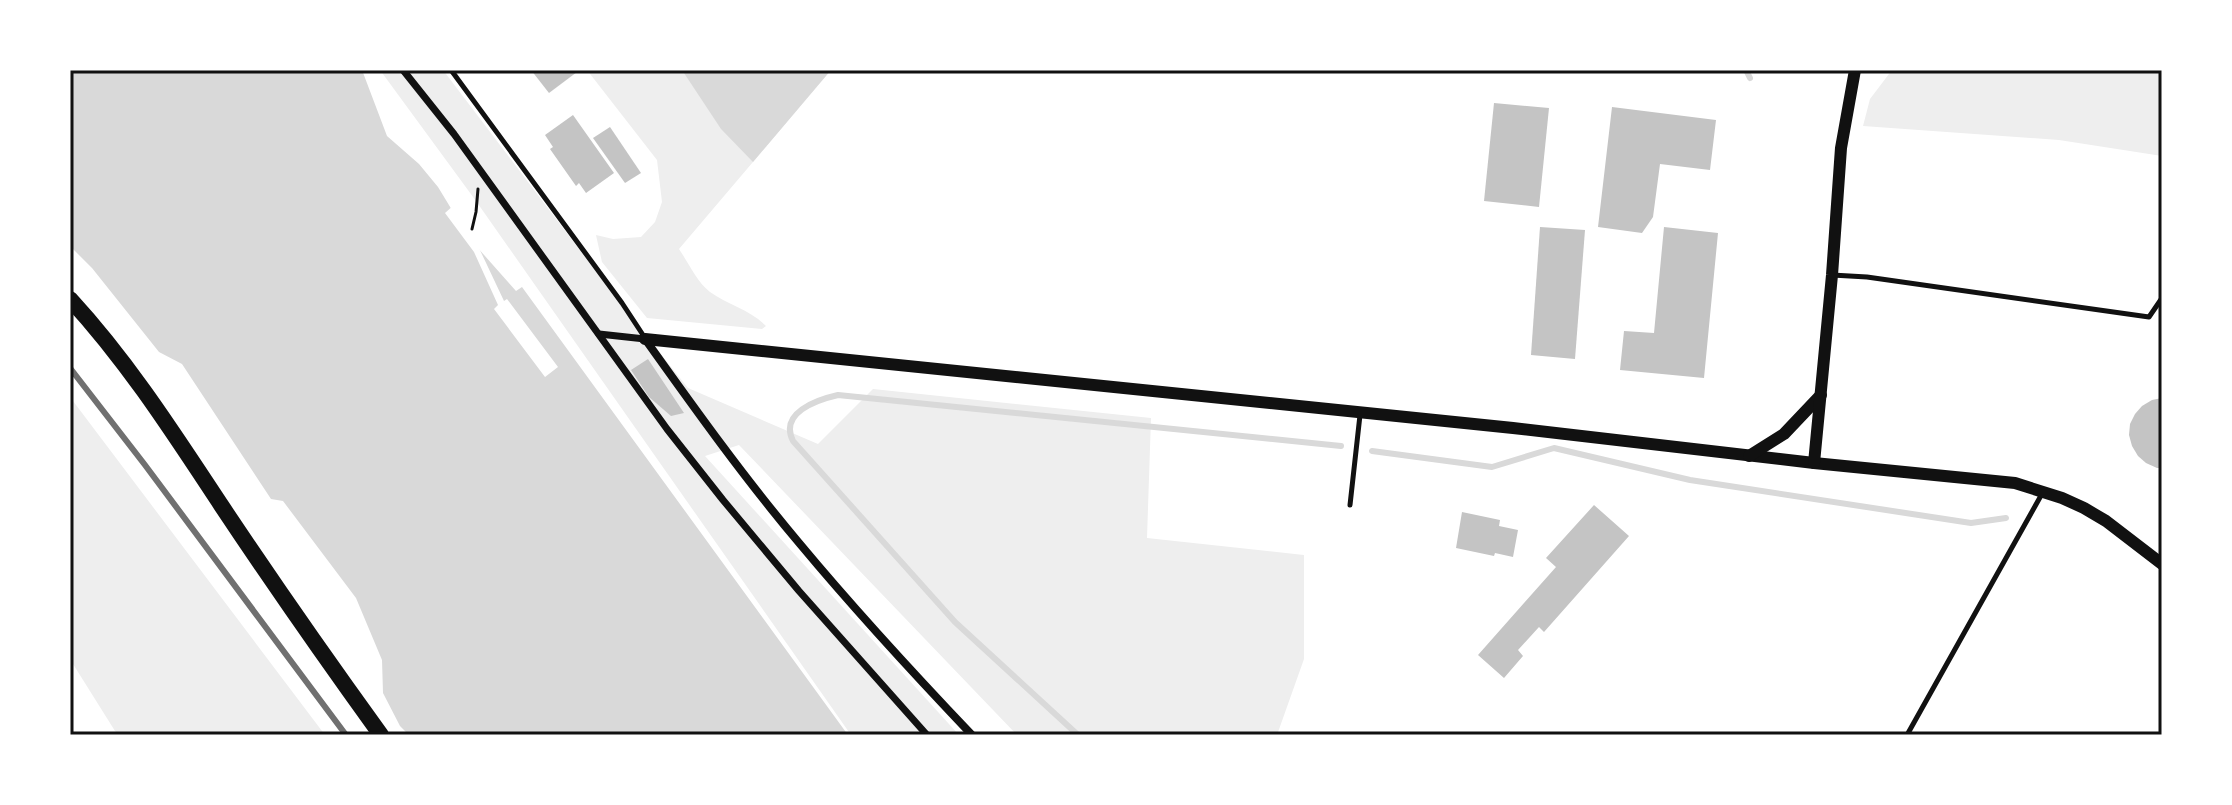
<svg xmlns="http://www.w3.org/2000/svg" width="2232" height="805" font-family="'Open Sans',sans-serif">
  <rect width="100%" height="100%" fill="#fff"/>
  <g fill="#eee">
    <polygon points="380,70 443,70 626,311 688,388 818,444 873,389 1151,418 1147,538 1304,555 1304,659 1277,735 1017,735 739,445 705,456 959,735 851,735 476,201"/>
    <path d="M587,70H831L679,249C688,262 697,282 710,292C728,305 751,310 766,326L762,329L647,318L602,262L596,235L613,239L641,237L655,222L662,202L657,160Z"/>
    <polygon points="1892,70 2162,70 2162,156 2059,140 1863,126 1870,99"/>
    <polygon points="70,397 325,735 120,735 115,731 73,664 70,666"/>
  </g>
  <g fill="#d9d9d9">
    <polygon points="70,70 362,70 387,136 419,164 438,187 469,238 516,291 522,287 848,735 409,735 400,726 383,693 382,660 356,598 283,501 271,499 182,364 159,352 92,268 70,246"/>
    <polygon points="682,70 831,70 753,162 721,129"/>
  </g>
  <polygon fill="#fff" points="454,205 472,235 483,246 479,248 504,301 507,299 558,367 545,377 494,309 498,305 474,252 445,213"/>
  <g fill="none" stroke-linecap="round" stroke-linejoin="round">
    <g stroke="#d9d9d9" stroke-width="6">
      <polyline points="1746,70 1750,78"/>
      <polyline points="1372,451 1492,467 1554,448 1690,480 1971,523 2006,518"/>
      <path d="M1078,735L955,622L793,441C779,413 816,400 838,395L1341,446"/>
    </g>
  </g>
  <g fill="#c4c4c4">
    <polygon points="531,70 576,70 577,72 549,93"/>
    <polygon points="1494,103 1549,108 1539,207 1484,201"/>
    <polygon points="1612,107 1716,120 1710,170 1660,164 1653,217 1642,233 1598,227"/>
    <polygon points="573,115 614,173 586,193 579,183 576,186 550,149 553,147 545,135"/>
    <polygon points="610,127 641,173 625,183 593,138"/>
    <polygon points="1540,227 1585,230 1575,359 1531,355"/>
    <polygon points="1664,227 1718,233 1704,378 1620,370 1624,331 1654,333"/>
    <polygon points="648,359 684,413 671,416 649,397 631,370"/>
    <polygon points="2162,398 2162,468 2157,468 2146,463 2138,456 2132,446 2129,435 2130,424 2135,414 2142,406 2152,400"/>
    <polygon points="1594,505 1629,536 1544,632 1539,627 1518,650 1523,656 1504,678 1478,655 1556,567 1546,558"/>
    <polygon points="1462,512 1500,520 1499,526 1518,530 1513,557 1495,553 1494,556 1456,548"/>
  </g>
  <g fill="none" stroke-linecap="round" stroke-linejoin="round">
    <polyline stroke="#111" stroke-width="3" points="472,229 476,212 478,189"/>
    <g stroke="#111" stroke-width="5">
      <polyline points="451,70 622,303 645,338"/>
      <polyline points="1832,275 1867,277 2149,317 2162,298"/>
      <polyline points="1350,505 1360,415"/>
      <polyline points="1907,735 2043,492"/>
    </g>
    <g stroke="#111" stroke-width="7">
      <polyline points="403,70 454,134 667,429 723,500 799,591 927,735"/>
      <polyline points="599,334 645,339"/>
    </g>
    <path stroke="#111" stroke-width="8" d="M645,339C695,409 745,479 800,544C855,610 913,673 972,735"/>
    <g stroke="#111" stroke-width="12">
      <polyline points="645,339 1513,428 1814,463 2015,483 2062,498 2084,508 2106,521 2162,564"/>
      <polyline points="1749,456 1784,434 1821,395"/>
      <polyline points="1814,463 1832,275 1841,148 1855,70"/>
    </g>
    <path stroke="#111" stroke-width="16" d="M70,299C128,362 174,434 221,505C273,583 326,659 381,735"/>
    <polyline stroke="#707070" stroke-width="6" points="70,368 145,465 346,735"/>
  </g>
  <rect width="2232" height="805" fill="none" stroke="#ffffff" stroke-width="144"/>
  <rect x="72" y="72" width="2088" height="661" fill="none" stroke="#111" stroke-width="3"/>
</svg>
